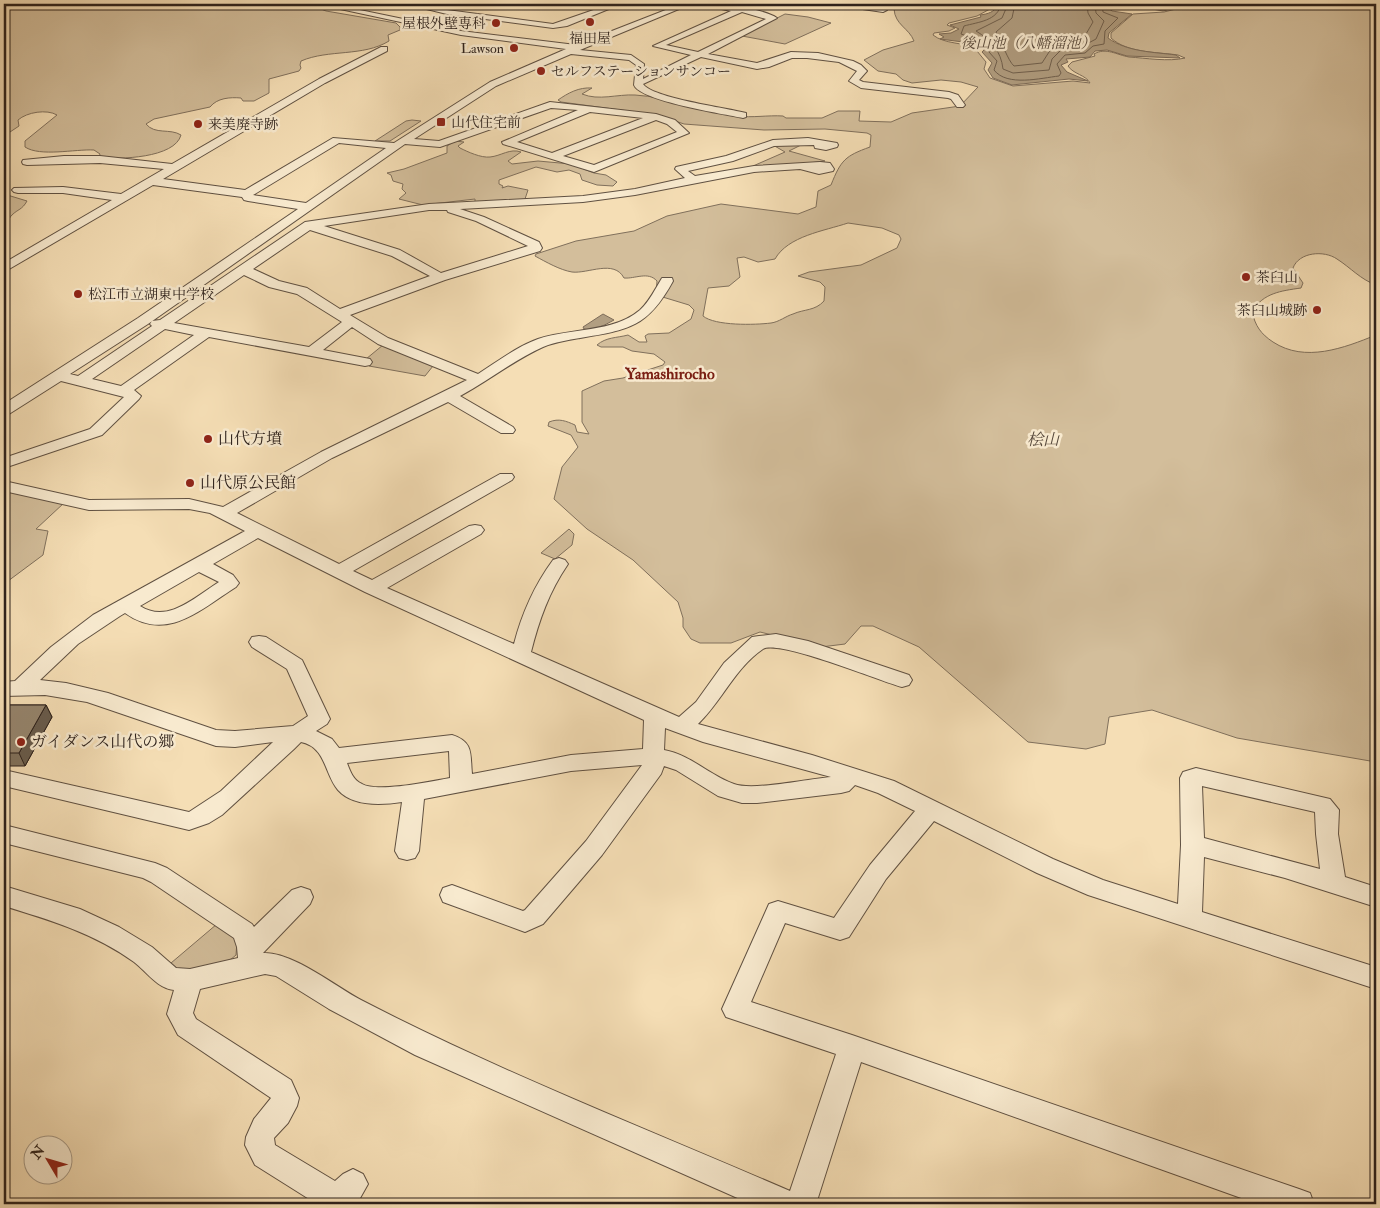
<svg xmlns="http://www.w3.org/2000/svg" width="1380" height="1208" font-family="'IM FELL Double Pica','Noto Serif JP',serif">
  <rect width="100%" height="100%" fill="#f5deb5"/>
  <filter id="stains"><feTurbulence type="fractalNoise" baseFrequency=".004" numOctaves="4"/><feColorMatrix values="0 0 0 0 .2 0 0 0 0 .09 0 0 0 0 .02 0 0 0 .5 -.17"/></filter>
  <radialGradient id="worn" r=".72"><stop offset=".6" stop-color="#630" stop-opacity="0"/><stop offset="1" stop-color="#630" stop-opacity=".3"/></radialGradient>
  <g fill="#d3be9b" stroke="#80705c" fill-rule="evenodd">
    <path d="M4,4H309L326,11L396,23L400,27V30L388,35L389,41C363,57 329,49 301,61L300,65L301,68L299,71L269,79V93L254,101H243L241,98C230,97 217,98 210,107L154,119L146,124C155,135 170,128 181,135C175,158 119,160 99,157L100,154L94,150C75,149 40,157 25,147V141L57,115C47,109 27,112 18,120L19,126L4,136Z"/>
    <path d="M898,4H974L990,9L977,16L949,23L947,25L955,28L949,31L934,33L933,35C944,44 965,43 979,48L977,51L986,62L984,69L990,78L1013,86L1073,81L1090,83C1086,75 1073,74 1068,66L1072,62L1095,56L1094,54C1106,47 1117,55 1129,57C1145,58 1169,62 1185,58L1178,55C1157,52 1127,53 1111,38V33L1133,14L1164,12L1196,4H1376V285C1360,279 1351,268 1337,259C1324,250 1299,252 1293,268L1303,283L1301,288C1280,291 1264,293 1252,311C1255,326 1261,334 1273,342C1305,363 1344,348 1376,335V762L1237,738L1152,710L1109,717L1105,744L1086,749L1028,742L919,647L873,626H861L845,644L821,647L760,632L731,643H700L691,639L683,627V618L678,602L633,560L587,529L554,499L562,467L578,447L571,435L548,426L549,422C559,418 566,421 575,425L577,432L589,434L582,422V391L604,381L623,378L663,365L665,362L654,354L632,351L623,347H601L597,345C606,337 617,338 628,335L639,342H647L645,336L648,334L669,333L691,319L694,310L689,305L656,295L657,281C648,271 635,279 624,278C614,259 588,274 572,272C560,270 546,262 535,256L536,254L576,241L634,231L667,216L721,204L798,214L816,207L818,191L831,185C841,160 845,156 870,147L871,135L867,133L825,129L764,130L684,124L658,115L561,102L558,100C568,93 579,87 592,88L582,94C599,101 617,94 635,95C669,97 703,111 737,116C752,118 768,115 783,116L786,118H822L838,111H860L859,121L891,122L912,113L960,106L978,87L961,82L941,80L912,83L903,80L896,74L878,71L864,60L883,50L914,41C909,28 895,25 894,9ZM848,223L882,228L899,235L901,239L897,248L861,265L809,272L798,276L820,282L825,287L824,301C815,311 804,309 793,314C786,316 779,322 771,323C755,325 715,326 703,316L708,288L729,286L740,277L737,258L744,257L758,262L775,259C788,236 824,231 848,223Z"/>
    <polygon points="785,14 808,17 831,23 785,44 742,36"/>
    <polygon points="412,120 421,121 390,141 375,141 406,121"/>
    <path d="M455,141L464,142L458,146L460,148C468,152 481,158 490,157C501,156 510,148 521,152L508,161L512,164L538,161L571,164L594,173L606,175L617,182L613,186L597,185L582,180L580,174L569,170L557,172L536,167L499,180V184L503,186L502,188L508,186L528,190L525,199L530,201L475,203V199L423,205L399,199L406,193L402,189L403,184L393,181L391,175L387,173L404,169L447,153V146Z"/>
    <polygon points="805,143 789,151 825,161 786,166 753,166 785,152 773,145"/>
    <path d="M4,194L27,201C22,210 18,209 12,215C8,219 9,222 4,224Z"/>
    <polygon points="383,345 433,366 425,376 369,366 366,359"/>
    <polygon points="4,489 64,503 36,529 48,531 43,555 4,584"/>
    <polygon points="569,529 574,534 572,545 555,559 541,553"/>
    <path d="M217,924L237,941L236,955C220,970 199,969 179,970L171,963Z"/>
  </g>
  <g fill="#b19e81" stroke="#7d6c59">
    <path d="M1003,4H1194L1163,11L1125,4L1106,6L1112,11L1132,14L1109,33L1108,38C1127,52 1154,52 1176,55L1180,58L1127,56L1107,50L1095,51L1090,57L1066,59L1068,62L1061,65L1067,72L1088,81L1069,79L1012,85L993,78L988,70L992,63L982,52L984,50L983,47L963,42L940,39L944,37L939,34L951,33L959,29L950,25L981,17L980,15C988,14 995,12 997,5Z"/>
    <path d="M603,314L614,320C605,325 594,331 584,329L583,327Z"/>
  </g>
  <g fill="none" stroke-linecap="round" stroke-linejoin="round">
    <g stroke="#70604e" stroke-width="1">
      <path d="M1001,4C998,21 978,22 964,26L961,34L987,43L989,52L997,61L994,70C1007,87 1041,78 1059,76L1061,73L1057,64L1065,55L1085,53L1093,46L1104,44L1105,31L1118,18L1103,12L1102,4"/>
      <path d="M1008,4L1002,18L976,31C991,40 1001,51 1003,69L1013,73L1049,70L1052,59L1061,50L1081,47L1096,39L1104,21L1096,13L1095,4"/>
      <path d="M1015,4L1012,18L996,32C1001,40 1008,61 1014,66L1042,63L1049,52L1056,45L1086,34L1093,22L1088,13L1087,4"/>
    </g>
    <g stroke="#605142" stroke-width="2">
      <g id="minor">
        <path d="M317,4H331L461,31L576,45L681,4H691L580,50L631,55L644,64L643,79L691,55L653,46L731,11L698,4C716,3 763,8 777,18L708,54L757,63L791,52L818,53L853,61L861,65L867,71L859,80L863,82L949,92L958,95L965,105L963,107H957L951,99L948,98L861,88L849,81L857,71L839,62L807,58H792L769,67L757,69L701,57L643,84C652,98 727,108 746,113V117L743,118C724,114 640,101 634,85L636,65L629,60L571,54L496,86L414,139L439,141L550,102L656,114L675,120L689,133L594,172L503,144L502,142L578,110L551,108L440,147L405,144L148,324L70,374L78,376L152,326L150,324L152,321L160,320L305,222L429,204L583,196L635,189L685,178L675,169L676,167L726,156L773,140L808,138L837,143L838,145L837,147L826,150L815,148L814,145L774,146L733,161L688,171L695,176L754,166L820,162L830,163L834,169L833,171L819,174L800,169L754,172L635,195L583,202L460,209L484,217L539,242L542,248L540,251L445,280L350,315L388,338L478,374C497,362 516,347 538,339C570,328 613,333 640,310C650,301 655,289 662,278H672L673,281C648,327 629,330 580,338C568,340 555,342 543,347C514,360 488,381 460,396L513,427L515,430L513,433H501L448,402L332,458L237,513L339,564L500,474H512L514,477L512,480L353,571L372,580L469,526L475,525L481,526L484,530L481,534L387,588L514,644C522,613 534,586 553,560L559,558L565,560L568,564C549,592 539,620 531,652L679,717L696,702L724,663L752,637L759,636L776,634L808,641L909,675L912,680L909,685L902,687C880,681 778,639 763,649C735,668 722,701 698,724L812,755L894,781L1053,859L1103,880L1178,904L1181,845L1180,778L1183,772L1196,768L1330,799L1339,810L1338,834L1345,877L1376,887V907L1285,878L1204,857L1202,912L1376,967V989L1088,895L1037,873L934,821L886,879L849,937L840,940L785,923L751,1002L852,1035L1299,1189L1310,1193L1314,1204H1258L861,1062L816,1204H751L415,1055L329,1009L276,976L265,974L200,989L193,1013L196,1019L291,1080L299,1098L297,1106L288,1123L274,1138L275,1145L335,1181L343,1174L353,1169L363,1174L368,1184L359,1200L351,1204H317L255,1165L245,1145L246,1137L254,1119L271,1098L178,1035L167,1014L174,990C157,988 147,972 134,962C94,933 50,920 4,906V886L80,909L119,927L152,947L176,968L190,969L238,958L237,947L234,938L151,882L143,878L4,843V825L155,863L167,868L252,924L254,927L292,890L301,887L310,890L313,897L310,904L263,953C291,951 335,986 361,1000C500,1072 647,1129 790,1191L836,1054L726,1017L722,1009L769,904L778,901L834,918L870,865L915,811L878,793L855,785L849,791L841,793L757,803H742L718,796L676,770L664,766L661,774L602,855L543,924L525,932L443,902L440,895L443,888L452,885L523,911L525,910L586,841L642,765L571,771L424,799L419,851L415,858L407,860L399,858L395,851L402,802C382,805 353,807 338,790C324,773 326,747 301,742L294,749L222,815L209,823L189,830L4,786V770L189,812L221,791L273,742L235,747L216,746L87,702L45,695L4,696V682L15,681L51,647L93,615L245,531L210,513L189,509L89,510L4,491V481L89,500L189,499L223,507L321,452L467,380L378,344L352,327L323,350L370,359L372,362L370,365L365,366L209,337L134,390L141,396L139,399L102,435L4,468V458L90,429L124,397L61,381L9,414L4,416V404L138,318L298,209L248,201L244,200L242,197L153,185L4,272V263L112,200L63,193H18L14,192L12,190L14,188L63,187L121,194L164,169L100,163L27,165L23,164L22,162L23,160L64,156H100L172,164L319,79L381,47H387V51L325,83L163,179L245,190L333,138L394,143L490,82L566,49L461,35ZM742,12L766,19L698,52L666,45ZM590,112L643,118L552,153L517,142ZM656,120L667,124L677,132L594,165L563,156ZM339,143L386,148L306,203L253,195ZM429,210H447L448,212L476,221L528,246L441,273L400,250L324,226ZM310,230L392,256L430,276L340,309L307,288L279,281L253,269ZM244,275L269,287L297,294L342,322L309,347L174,323ZM165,329L194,335L121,386L92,379ZM258,538L365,592L644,720L643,749L571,755L472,774C470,754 474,742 452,735L339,748L332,739L316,731L327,724L330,719L302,660L266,637L259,636L252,637L249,642L252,647L287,669L308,716L293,726L235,731L216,730L108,693L66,683L40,680L78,644L120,616L125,613C167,643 201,609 236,587L239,583L233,575L213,564ZM199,572L219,582C195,597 168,624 140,606ZM665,728L703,742L831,777C807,779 753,791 734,784C709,775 691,755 664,750ZM449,751L450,778C432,781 378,793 362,784C353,780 350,771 347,763ZM1202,786L1315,812L1316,834L1320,869L1204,838Z"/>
        <polygon points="406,4 420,4 447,10 553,24 611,4 621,4 567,26 553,28 447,14"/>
        <path d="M838,4C852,3 876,2 887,10L883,12L842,6Z"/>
      </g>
    </g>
    <use href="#minor" fill="#f8eacf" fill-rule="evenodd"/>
  </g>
  <polygon fill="#80725d" stroke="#2e221c" points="4,705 46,705 52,717 25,766 4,766"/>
  <polygon fill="#685c4c" stroke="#2e221c" points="46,705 52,717 25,766 19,753"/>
  <polygon fill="#95846c" stroke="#2e221c" points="4,705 46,705 19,753 4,753"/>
  <g fill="#8f2418" stroke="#f8eacf" stroke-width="2">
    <circle cx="590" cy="22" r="5"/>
    <circle cx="496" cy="23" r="5"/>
    <circle cx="514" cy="48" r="5"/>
    <circle cx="541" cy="71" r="5"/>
    <rect x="436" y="117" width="10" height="10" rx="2.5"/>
    <circle cx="198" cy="124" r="5"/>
    <circle cx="1246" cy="277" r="5"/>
    <circle cx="78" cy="294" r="5"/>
    <circle cx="1317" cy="310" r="5"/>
    <circle cx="208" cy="439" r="5"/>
    <circle cx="190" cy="483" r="5"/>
    <circle cx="21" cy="742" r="5"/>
  </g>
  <g text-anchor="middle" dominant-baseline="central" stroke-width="5" stroke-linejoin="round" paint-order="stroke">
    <g font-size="14" fill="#2e221c" stroke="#f8eacf" text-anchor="start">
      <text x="486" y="23" text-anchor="end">屋根外壁専科</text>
      <text x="590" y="38" text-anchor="middle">福田屋</text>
      <text x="504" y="48" text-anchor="end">Lawson</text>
      <text x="551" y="71">セルフステーションサンコー</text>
      <text x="451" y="122">山代住宅前</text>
      <text x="208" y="124">来美廃寺跡</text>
      <text x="1256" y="277">茶臼山</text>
      <text x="88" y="294">松江市立湖東中学校</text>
      <text x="1307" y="310" text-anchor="end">茶臼山城跡</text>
    </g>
    <g font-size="15" font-style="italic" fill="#5c4d3f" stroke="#f8eacf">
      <text x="1028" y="43">後山池（八幡溜池）</text>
    </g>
    <g font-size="16" font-weight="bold" fill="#7a1f14" stroke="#f8eacf">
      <text x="670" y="374">Yamashirocho</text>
    </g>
    <g font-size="16" fill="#2e221c" stroke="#f8eacf" text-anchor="start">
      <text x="218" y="439">山代方墳</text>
      <text x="200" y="483">山代原公民館</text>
      <text x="31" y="742">ガイダンス山代の郷</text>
    </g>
    <g font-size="16" font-style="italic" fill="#57493c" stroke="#f8eacf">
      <text x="1043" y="440">桧山</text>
    </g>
  </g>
  <rect width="1380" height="1208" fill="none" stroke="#f5deb5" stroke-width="20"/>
  <rect x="5" y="5" width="1370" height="1198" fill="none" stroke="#2e221c" stroke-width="2.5"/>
  <rect x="10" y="10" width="1360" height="1188" fill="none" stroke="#2e221c"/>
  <g transform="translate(48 1160) rotate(308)"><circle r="24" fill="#f8eacf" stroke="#a79a87"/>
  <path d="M0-4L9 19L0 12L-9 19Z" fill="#8f2418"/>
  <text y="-8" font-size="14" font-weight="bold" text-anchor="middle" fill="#2e221c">N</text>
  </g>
  <rect width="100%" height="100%" filter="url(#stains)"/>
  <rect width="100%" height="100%" fill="url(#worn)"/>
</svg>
